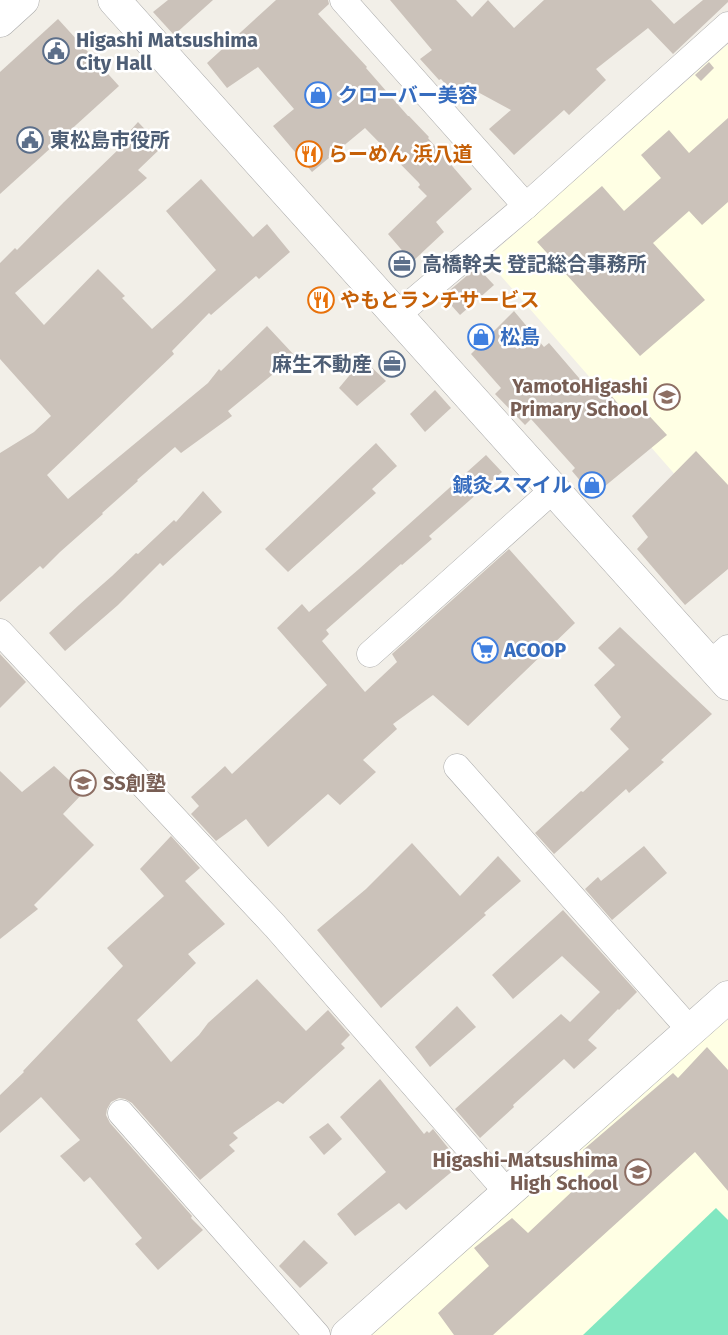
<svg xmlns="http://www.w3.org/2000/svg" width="728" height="1335" font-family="'Fira Sans','Noto Sans JP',sans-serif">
  <rect width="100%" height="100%" fill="#f2efe8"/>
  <g fill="#ffffe4">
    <polygon points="728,44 728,535 486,259"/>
    <polygon points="728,1008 728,1335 368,1335"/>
  </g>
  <polygon fill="#81e7c1" points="716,1208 728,1220 728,1335 583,1335"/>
  <g fill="#cbc2ba">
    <polygon points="168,0 213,0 174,35 153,12"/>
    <polygon points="276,0 328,0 329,4 318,14 367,67 366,68 408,116 409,116 429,137 428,138 472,189 436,222 444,232 412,262 388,234 427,196 418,187 420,185 419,183 365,128 312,172 273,126 294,109 258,67 227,88 207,63"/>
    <polygon points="390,0 456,0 472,17 488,0 514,28 544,0 651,0 674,24 703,0 728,0 728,2 673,54 648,28 596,69 606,80 569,115 564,110 514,155 489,129 511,110 474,90 458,98 441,79 439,80 420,59 432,50"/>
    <polygon points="58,19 119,86 0,194 0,72"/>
    <polygon points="709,62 714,68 701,81 695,75"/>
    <polygon points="728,118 728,202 702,225 689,211 653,243 705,300 640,356 537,242 602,186 624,211 661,178 641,155 669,130 689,153"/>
    <polygon points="138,122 162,147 138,170 147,178 15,293 44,325 98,269 125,296 122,298 152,329 181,303 216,270 166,211 201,179 253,237 267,224 290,252 259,279 256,276 211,315 209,313 172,351 174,354 47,475 68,499 208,383 219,369 221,371 267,326 295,356 228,411 232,416 181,453 175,447 137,480 138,481 102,513 103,514 60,552 43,569 40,566 0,602 0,453 34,432 51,416 0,359 0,263 15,248 17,250 64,202 123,145 120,142"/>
    <polygon points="477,267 494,285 460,315 443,296"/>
    <polygon points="514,311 544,347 549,343 585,385 595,376 630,418 641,407 667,435 593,496 572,471 575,468 531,419 525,425 495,394 501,388 471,354"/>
    <polygon points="363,359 386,381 357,406 339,388"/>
    <polygon points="435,390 451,408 425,432 410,414"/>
    <polygon points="376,443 397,466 372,489 376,493 288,572 265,549"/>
    <polygon points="696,451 728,485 728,569 685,605 637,549 648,537 632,516"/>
    <polygon points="486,455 502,472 429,536 432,539 402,565 401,564 326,630 329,634 322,641 365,692 397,662 392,654 509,549 575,623 468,726 433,695 393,724 397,729 363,760 376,772 340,805 328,794 268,847 246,819 216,841 191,814 199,806 191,797 225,766 232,774 327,685 277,628 302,604 309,612 359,569"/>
    <polygon points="203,491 222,512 163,566 160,563 118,605 65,651 49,633 79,605 112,576 136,553 138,554 174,520 176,522"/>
    <polygon points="620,627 712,714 661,760 664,762 629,793 626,789 554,854 535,833 581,791 583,792 629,749 610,729 621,717 594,685 615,665 598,648"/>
    <polygon points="0,654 26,682 0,708"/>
    <polygon points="54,766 83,793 63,814 94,845 34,905 38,909 0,939 0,771 22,792"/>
    <polygon points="171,836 200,868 185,881 225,924 188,954 196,963 137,1020 171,1062 199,1035 208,1023 257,979 306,1031 328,1010 350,1035 341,1044 345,1048 283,1104 278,1101 233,1133 238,1138 229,1145 235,1151 200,1180 132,1103 125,1099 119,1098 111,1102 107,1109 106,1115 110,1123 192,1216 191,1218 203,1230 158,1270 135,1244 142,1238 90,1177 84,1182 60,1156 80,1140 41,1097 0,1133 0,1095 24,1072 23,1071 123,966 107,948 164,896 140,869"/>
    <polygon points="412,843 460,896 498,856 521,881 484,913 486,915 381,1008 317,930 366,889"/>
    <polygon points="644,846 667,873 612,920 585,889 598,877 601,881"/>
    <polygon points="563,910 637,992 619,1010 618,1009 588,1040 597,1048 574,1069 564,1059 513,1105 514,1107 480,1138 455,1109 561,1014 570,1022 600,992 562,956 513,999 492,975"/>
    <polygon points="457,1006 476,1027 430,1067 415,1047"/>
    <polygon points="707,1047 728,1070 728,1191 695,1152 493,1335 454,1335 438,1313 489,1266 474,1248 512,1218 528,1233 598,1167 583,1150 673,1073 678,1078"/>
    <polygon points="380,1079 424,1134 427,1131 429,1133 433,1129 461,1164 406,1210 399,1203 355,1236 337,1214 386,1172 340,1117"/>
    <polygon points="328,1123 342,1139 324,1155 309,1137"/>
    <polygon points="304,1240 328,1263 300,1288 279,1266"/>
  </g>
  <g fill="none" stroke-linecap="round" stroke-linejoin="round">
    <g stroke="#a9a9a9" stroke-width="27">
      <g id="minor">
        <polyline points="343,0 526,206"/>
        <polyline points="397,315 526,206 728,25"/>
        <polyline points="0,632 275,926 507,1192"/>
        <polyline points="370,654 553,490"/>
        <polyline points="710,664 728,648"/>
        <polyline points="457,767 691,1031"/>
        <polyline points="121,1113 317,1335"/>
      </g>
    </g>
    <g stroke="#a9a9a9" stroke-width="33">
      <g id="tertiary">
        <polyline points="114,0 728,684"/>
        <polyline points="0,21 23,0"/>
        <polyline points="347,1335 728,997"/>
      </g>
    </g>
    <use href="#minor" stroke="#fff" stroke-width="26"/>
    <use href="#tertiary" stroke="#fff" stroke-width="32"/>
  </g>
  <defs>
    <g id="civic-ring" transform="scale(1.35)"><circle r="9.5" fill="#fff" stroke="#5c6f8a" stroke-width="1.5"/><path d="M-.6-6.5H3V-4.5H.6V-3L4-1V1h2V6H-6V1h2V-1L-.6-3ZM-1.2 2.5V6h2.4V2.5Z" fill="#5c6f8a"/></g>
    <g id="shop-ring" transform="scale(1.35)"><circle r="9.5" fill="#fff" stroke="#3f7fe0" stroke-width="1.5"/><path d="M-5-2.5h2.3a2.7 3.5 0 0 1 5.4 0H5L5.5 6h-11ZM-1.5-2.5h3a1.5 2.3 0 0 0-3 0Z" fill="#3f7fe0"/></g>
    <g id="restaurant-ring" transform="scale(1.35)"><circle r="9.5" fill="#fff" stroke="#e8710a" stroke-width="1.5"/><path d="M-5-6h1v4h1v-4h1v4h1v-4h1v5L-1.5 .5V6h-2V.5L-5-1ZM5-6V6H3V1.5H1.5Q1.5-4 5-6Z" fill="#e8710a"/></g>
    <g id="office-ring" transform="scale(1.35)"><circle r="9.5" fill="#fff" stroke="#5c6f8a" stroke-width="1.5"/><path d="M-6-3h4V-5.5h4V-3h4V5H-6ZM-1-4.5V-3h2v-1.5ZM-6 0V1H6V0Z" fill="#5c6f8a"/></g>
    <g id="school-ring" transform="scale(1.35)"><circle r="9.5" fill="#fff" stroke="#8d6e63" stroke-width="1.5"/><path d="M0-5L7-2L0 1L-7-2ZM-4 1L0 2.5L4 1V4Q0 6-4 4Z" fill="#8d6e63"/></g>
    <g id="supermarket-ring" transform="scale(1.35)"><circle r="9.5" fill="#fff" stroke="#3f7fe0" stroke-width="1.5"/><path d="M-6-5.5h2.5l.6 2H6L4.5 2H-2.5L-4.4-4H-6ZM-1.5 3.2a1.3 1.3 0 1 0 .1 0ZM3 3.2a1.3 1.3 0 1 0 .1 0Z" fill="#3f7fe0"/></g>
  </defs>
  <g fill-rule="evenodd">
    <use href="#civic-ring" x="56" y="51"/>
    <use href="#shop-ring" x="318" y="95"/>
    <use href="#civic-ring" x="30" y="140"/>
    <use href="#restaurant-ring" x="309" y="154"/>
    <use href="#office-ring" x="402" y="264"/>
    <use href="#restaurant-ring" x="321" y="300"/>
    <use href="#shop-ring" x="481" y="337"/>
    <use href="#office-ring" x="392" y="364"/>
    <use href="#school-ring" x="667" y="397"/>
    <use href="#shop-ring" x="592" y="485"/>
    <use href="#supermarket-ring" x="485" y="650"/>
    <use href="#school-ring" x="83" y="783"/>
    <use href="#school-ring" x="638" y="1172"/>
  </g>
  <g text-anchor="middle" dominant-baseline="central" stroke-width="5" stroke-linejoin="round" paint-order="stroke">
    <g font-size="20" font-weight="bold" fill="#4e5e75" stroke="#fff" text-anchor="start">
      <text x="76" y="40">Higashi Matsushima<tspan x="76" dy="23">City Hall</tspan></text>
      <text x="50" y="140">東松島市役所</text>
      <text x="422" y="264">高橋幹夫 登記総合事務所</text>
      <text x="372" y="364" text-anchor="end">麻生不動産</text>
    </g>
    <g font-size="20" font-weight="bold" fill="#366cbe" stroke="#fff" text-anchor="start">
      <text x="338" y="95">クローバー美容</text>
      <text x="500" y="337">松島</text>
      <text x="572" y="485" text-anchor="end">鍼灸スマイル</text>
      <text x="504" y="650">ACOOP</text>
    </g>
    <g font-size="20" font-weight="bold" fill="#c56008" stroke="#fff" text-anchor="start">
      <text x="328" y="154">らーめん 浜八道</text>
      <text x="340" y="300">やもとランチサービス</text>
    </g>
    <g font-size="20" font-weight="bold" fill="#785e54" stroke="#fff" text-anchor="end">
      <text x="648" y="386">YamotoHigashi<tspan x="648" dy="23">Primary School</tspan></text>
      <text x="103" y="783" text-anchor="start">SS創塾</text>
      <text x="618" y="1160">Higashi-Matsushima<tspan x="618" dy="23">High School</tspan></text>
    </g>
  </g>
</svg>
